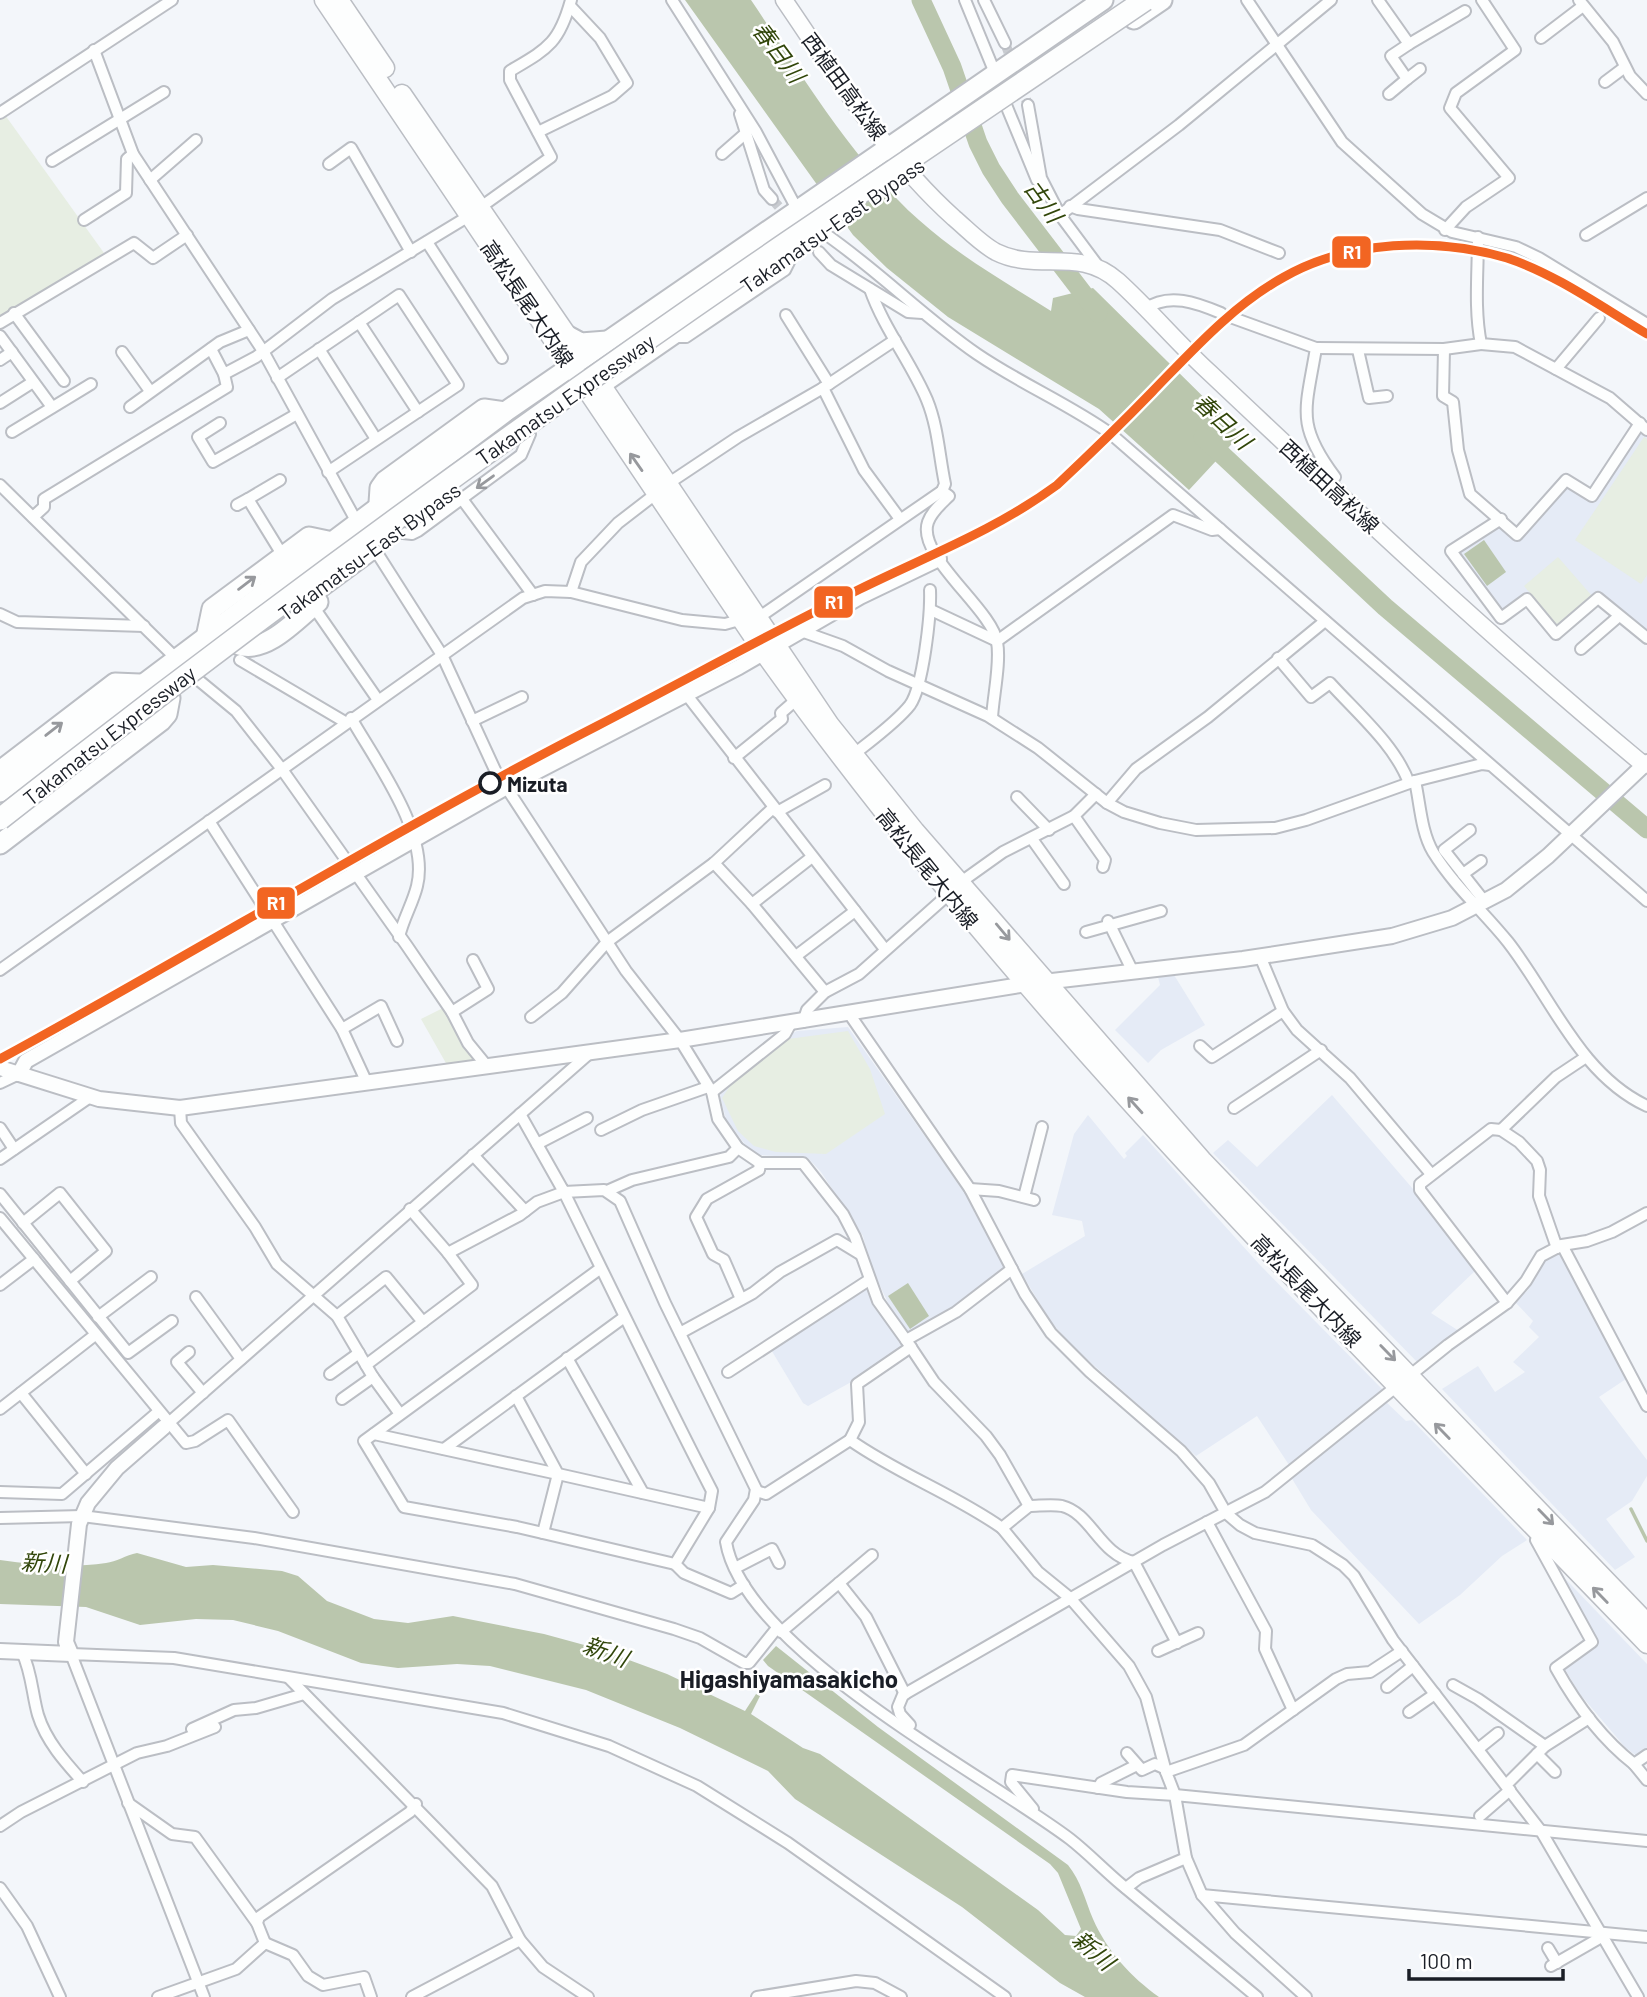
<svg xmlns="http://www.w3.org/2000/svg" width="1647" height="1997" font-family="Barlow,'Noto Sans JP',sans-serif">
  <rect width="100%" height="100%" fill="#f3f6fa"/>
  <g fill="#e5ebf6">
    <polygon points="1639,427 1647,434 1647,634 1598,596 1558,631 1529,596 1501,616 1455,552 1501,523 1517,539 1567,484 1593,500"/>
    <polygon points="1174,975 1205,1025 1161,1050 1148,1063 1115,1030 1160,985 1158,977"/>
    <polygon points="848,1027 976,1209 974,1212 985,1230 988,1229 1008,1268 953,1309 908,1334 888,1303 869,1262 863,1236 821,1172 808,1158 759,1155 749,1150 726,1119 720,1097 721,1088 787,1036 797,1031"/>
    <polygon points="1332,1095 1413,1189 1476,1270 1431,1313 1459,1331 1419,1364 1213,1153 1228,1140 1257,1167"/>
    <polygon points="1088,1115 1124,1159 1127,1156 1125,1153 1143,1135 1259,1264 1384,1391 1289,1465 1257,1416 1196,1456 1071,1345 1049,1319 1022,1274 1085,1236 1082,1221 1052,1215 1074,1134"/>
    <polygon points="1559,1251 1626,1379 1599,1397 1647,1460 1647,1476 1632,1501 1606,1519 1635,1557 1615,1570 1442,1389 1478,1366 1495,1392 1525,1372 1513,1362 1539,1337 1529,1327 1533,1321 1515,1302 1528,1290 1547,1257"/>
    <polygon points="868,1284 904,1345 853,1381 808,1406 803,1403 770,1348"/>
    <polygon points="1385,1401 1406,1421 1412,1420 1527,1540 1502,1556 1460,1595 1419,1624 1311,1510 1291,1477"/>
    <polygon points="1551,1564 1647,1664 1647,1751 1638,1757 1625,1747 1579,1693 1565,1669 1598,1643"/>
  </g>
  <g fill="#e7eee3">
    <polygon points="5,115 104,253 0,320 0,119"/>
    <polygon points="1644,437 1647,439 1647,575 1641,584 1575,540"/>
    <polygon points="1558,557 1592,596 1558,626 1524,586"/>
    <polygon points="445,1007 478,1060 447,1065 421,1019"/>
    <polygon points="848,1031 870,1069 885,1114 826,1154 776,1152 754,1146 738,1131 722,1098 730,1086 788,1039"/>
  </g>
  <g fill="#bac6ad">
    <path d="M685,0H751C799,71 855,163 919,220C959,256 1005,282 1051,311L1053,298L1093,288L1241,434L1189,490L1099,409L948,317L887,268L853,235Z"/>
    <polygon points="1484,540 1506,572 1487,586 1464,554"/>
    <polygon points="908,1283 929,1316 910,1329 888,1296"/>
    <path d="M137,1553L186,1567L213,1565L282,1571L298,1576L327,1601L374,1619L408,1623L453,1616L544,1634L599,1649L667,1674L745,1711L756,1694L760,1696L751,1714L803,1748L820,1754L1038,1910L1065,1935L1076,1936L1081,1929L1058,1873L1050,1864L768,1666L763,1660L776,1646L878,1727L1068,1865C1081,1881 1085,1900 1093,1919C1107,1951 1131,1977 1159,1997H1085L1060,1983L962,1907L795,1799L768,1771L680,1728L586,1690L490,1666L457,1664L398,1668L361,1663L278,1631L233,1620L196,1619L140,1625L86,1607L0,1604V1560C35,1565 71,1568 106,1563C116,1562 126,1555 137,1553Z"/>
  </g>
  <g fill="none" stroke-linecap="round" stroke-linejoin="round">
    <polyline stroke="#bac6ad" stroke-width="3.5" points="1631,1509 1647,1541"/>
    <g stroke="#bac6ad" stroke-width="19">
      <polyline points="921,0 952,67 978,143 991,169 1010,198 1098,313"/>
      <polyline points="1203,437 1385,607 1647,829"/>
    </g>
    <g stroke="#c8cbd0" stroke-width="10" stroke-dasharray="10 5" stroke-linecap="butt">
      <polyline points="1005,43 1028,105"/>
      <polyline points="772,199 819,252"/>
    </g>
    <g stroke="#bbbec4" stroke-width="14">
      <g id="minor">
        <polyline points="672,0 756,132 798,211"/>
        <polyline points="965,0 995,73"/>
        <polyline points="984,0 1005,43"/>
        <polyline points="1247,0 1342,142 1422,214 1452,232 1516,247 1539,258 1647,324"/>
        <polyline points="1378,0 1409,44 1465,11"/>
        <polyline points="1579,0 1613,42 1630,76 1647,94"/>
        <polyline points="1541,38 1583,6"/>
        <polyline points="94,50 133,154 263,351 359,526"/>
        <polyline points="1407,79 1420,69"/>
        <polyline points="1605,82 1625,67"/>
        <polyline points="1389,94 1407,79 1391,56 1409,44"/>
        <polyline points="1006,105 1037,180"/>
        <polyline points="1028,105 1041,178 1060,215 1098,266"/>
        <polyline points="0,113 172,0"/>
        <polyline points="740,114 764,190 772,199"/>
        <polyline points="538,132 612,96 627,83 600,38 570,6"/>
        <polyline points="722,154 746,133"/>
        <polyline points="52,161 164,92"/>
        <polyline points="329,164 351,148 411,252"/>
        <polyline points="150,180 196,140"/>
        <polyline points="1070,206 1078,209 1220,230 1279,253"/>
        <polyline points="1060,215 1179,125 1331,0"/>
        <polyline points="84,220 126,193 127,159 133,154"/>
        <polyline points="1445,230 1466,207 1509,178 1450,108 1456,93 1515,50 1482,0"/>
        <path d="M821,231C876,268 923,317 977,354C1021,384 1069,404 1111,434L1647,901"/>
        <polyline points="1586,235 1647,198"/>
        <path d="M1478,237C1478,273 1474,309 1481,344L1515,347L1610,398L1647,430"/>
        <polyline points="427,242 502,358"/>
        <polyline points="819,252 831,265 908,312 922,313"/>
        <path d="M1145,309C1169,292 1197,303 1221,313"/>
        <polyline points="14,313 64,381"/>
        <polyline points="786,315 829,384"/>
        <path d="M1233,318L1316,348C1306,409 1295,424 1335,477L1328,484"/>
        <polyline points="359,322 418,412"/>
        <polyline points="0,323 134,243 153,258 187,235"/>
        <polyline points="0,336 52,407"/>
        <polyline points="672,337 686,337 785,270 795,250"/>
        <polyline points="895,340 823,388 864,470 900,519"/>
        <polyline points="1316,348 1444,349 1481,344"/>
        <polyline points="211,349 224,374"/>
        <polyline points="319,349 376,439"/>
        <polyline points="1444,349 1443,396 1453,402 1458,450 1470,494 1517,535 1566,480 1592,496 1640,423"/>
        <polyline points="1358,350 1369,398 1387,396"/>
        <polyline points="122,352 150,391"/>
        <polyline points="0,360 12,352"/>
        <polyline points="1556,369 1599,318"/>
        <polyline points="277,378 399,295 458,385 328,472"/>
        <polyline points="0,403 33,382"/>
        <polyline points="130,407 220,342 249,330"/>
        <polyline points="220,423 198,437 213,462 297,414"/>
        <polyline points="12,432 91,384"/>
        <polyline points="0,485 196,678 236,711 281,768 407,946 452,1012 468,1043 486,1065"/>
        <path d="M942,491L949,496C941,504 932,511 928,522C916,556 992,609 997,642C1001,662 993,697 992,718"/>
        <polyline points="248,499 280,480"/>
        <polyline points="462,499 533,595"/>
        <polyline points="237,505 248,499 283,556"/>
        <path d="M33,517L44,507V499L227,387L224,374L256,357L332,299L464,219L551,157L510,80V71C547,49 559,44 571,0"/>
        <polyline points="1501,519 1451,551 1501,618 1527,599 1556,634 1598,598 1647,638"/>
        <polyline points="394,532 412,534 418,531 521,455 530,434"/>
        <polyline points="372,545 442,655 495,770 626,971 680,1040 712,1092 718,1119 738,1148 760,1163 803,1163 843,1214 855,1237 878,1301 906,1340"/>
        <polyline points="571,592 581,562 618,523 675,479 738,437 823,388"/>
        <polyline points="313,606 378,700"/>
        <polyline points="931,610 997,641 1173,515 1212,530 1220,529"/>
        <polyline points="0,614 17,622 144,626"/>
        <path d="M758,618L942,491L945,484C939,455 938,427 927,400C911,362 884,329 870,289"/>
        <polyline points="801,631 843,646 888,671 988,716 1038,748 1107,803 1124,812 1160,823 1196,830 1275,828 1306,820 1415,781 1482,764 1490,765"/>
        <polyline points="1581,649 1618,617"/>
        <path d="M1278,658L1311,697L1330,683C1357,713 1395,745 1409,783"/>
        <polyline points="240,660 345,722"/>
        <polyline points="686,694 884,948"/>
        <path d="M351,718C376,762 430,834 417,886C413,903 403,919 399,937"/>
        <polyline points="472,721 522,697"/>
        <path d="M853,755C869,742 897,722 910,705C923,687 931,615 930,590"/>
        <polyline points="734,758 782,719 781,713 797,699"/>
        <path d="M1415,781C1420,803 1421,832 1433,852C1455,887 1483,911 1508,942C1551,997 1580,1075 1647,1106"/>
        <polyline points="1017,797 1049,830"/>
        <polyline points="1107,803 1136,769 1208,717 1325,621"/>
        <polyline points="777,812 825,785"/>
        <polyline points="1074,816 1105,860 1103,867"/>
        <polyline points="209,821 342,1029 367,1083"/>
        <polyline points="1470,830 1444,850 1485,902"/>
        <polyline points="1032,839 1064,884"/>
        <polyline points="714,863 752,904 825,992"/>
        <polyline points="1463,874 1481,861"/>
        <polyline points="752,904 812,857"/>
        <polyline points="1108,921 1133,972"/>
        <polyline points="1086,932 1161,911"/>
        <polyline points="796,956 855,911"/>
        <polyline points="1260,956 1283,1011 1297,1030 1350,1078 1431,1174"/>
        <polyline points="0,970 523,598 545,591 571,592 682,620 725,624 743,619"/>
        <polyline points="452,1012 488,989 473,960"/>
        <polyline points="850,1015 970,1189 1025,1294 1051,1333 1090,1372 1181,1451 1209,1483 1226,1513 1240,1525 1255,1533 1312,1545 1343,1565 1354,1576 1393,1640 1541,1831 1638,1997"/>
        <polyline points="531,1017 562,993 607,942 714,863 773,808"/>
        <polyline points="803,1022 807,1010 825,992 859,974 968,877 1003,852 1074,816 1096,794"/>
        <polyline points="342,1029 381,1006 397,1041"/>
        <polyline points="1200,1046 1212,1057 1283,1011"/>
        <polyline points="0,1083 19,1074"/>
        <polyline points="712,1092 785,1034 791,1023"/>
        <polyline points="180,1108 181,1123 255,1227 277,1264 337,1316 373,1377 400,1414"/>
        <polyline points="1234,1108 1321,1050"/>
        <path d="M520,1114L564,1192L604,1190L620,1201L665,1303L756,1489L754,1500L726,1542C744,1650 984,1774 1070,1839C1088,1853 1104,1870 1122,1885C1167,1922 1212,1960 1257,1997"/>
        <polyline points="0,1128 14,1149"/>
        <polyline points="601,1130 642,1110 708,1087"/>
        <polyline points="1501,1130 1519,1142 1537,1161 1540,1170 1539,1196 1557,1248"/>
        <polyline points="537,1144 587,1118"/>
        <polyline points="473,1155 525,1211"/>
        <polyline points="0,1159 90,1097"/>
        <polyline points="970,1189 999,1191 1034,1200"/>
        <polyline points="607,1191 632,1180 729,1157 738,1148"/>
        <polyline points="0,1194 128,1353 172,1321"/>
        <polyline points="1024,1197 1042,1127"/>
        <polyline points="410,1209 448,1253"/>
        <polyline points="0,1218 186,1443 195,1441 228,1420 293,1512"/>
        <polyline points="23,1223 60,1193 106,1251 70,1281"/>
        <polyline points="1562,1245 1647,1406"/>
        <path d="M1012,1269L956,1312L906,1340L934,1382L986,1436L1000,1455L1029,1506C1039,1506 1052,1504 1062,1506C1091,1513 1100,1555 1134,1562L1177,1643"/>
        <polyline points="0,1285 34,1259"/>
        <polyline points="196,1297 241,1359"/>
        <polyline points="741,1299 724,1260 713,1254 696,1217 707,1199 759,1170 760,1163"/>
        <polyline points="1507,1303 1420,1190 1420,1184 1491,1129 1501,1130 1556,1077 1586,1057"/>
        <polyline points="337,1316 386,1277 423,1322 366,1365"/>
        <polyline points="98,1317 151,1277"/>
        <path d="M423,1322L472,1285L448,1253L520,1215L537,1202L564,1192C613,1292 661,1392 712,1491L709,1508L675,1564L517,1527L404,1507L364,1441L601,1268"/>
        <polyline points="680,1333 753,1293 780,1272 837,1240 860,1254"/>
        <polyline points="189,1352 177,1362 203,1393"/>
        <polyline points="567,1358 643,1493"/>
        <polyline points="728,1372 869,1280"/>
        <polyline points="330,1374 359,1353"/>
        <polyline points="21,1393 86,1474"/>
        <polyline points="516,1396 558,1474 709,1508"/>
        <polyline points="342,1399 373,1377"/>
        <polyline points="0,1409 95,1335"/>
        <polyline points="164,1427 591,1052"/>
        <polyline points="374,1434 558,1474 543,1533"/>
        <polyline points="850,1440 859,1422 857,1384 911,1347"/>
        <polyline points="444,1449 623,1318"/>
        <path d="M756,1491L766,1494L850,1440C898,1474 954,1494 1002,1528L1029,1506"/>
        <polyline points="0,1492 62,1494 158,1412"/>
        <polyline points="0,1518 82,1516 254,1538 515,1584 674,1629 700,1638 744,1663 749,1663 777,1628"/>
        <polyline points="1207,1522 1266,1631 1265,1649 1293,1710"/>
        <polyline points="1002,1528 1038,1572 1070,1598 1129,1666 1146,1697 1166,1772"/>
        <path d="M1540,1535L1536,1540L1592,1642L1556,1668C1576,1704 1602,1739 1634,1764L1647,1755"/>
        <polyline points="675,1564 684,1573 731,1593 744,1585"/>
        <polyline points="735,1568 772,1549 779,1563"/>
        <polyline points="839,1583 866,1617 905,1694"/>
        <polyline points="781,1632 872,1555"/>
        <polyline points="1158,1651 1198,1633"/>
        <path d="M22,1652C32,1673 32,1694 38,1715C46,1741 65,1762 83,1782"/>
        <polyline points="289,1678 492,1886 520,1940 543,1967 588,1997"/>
        <polyline points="1453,1685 1478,1699 1545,1746"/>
        <polyline points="1387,1687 1413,1666"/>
        <polyline points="1409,1712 1435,1694"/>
        <polyline points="910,1725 900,1714 898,1707 903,1695 1163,1545 1265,1492 1448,1345 1507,1303 1526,1281 1541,1256 1562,1245 1587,1241 1612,1232 1647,1213"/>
        <polyline points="192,1729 234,1710 256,1708 304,1694"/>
        <polyline points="1478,1749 1498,1733"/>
        <polyline points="1127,1753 1142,1770 1155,1764 1164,1768"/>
        <polyline points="1537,1754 1555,1772"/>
        <polyline points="1634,1764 1647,1780"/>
        <polyline points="1506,1785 1545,1746 1589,1718"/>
        <polyline points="1098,1788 1101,1783 1135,1766"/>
        <polyline points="128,1803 172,1834 195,1837 257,1923"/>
        <polyline points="1033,1809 1011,1782 1012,1775 1127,1792 1175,1795 1166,1772 1244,1745 1336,1679 1347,1674 1370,1672 1402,1651"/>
        <polyline points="1480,1816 1510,1790"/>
        <polyline points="0,1826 21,1812 137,1753 167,1746 215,1727"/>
        <polyline points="1186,1858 1202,1895 1235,1933 1306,1997"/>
        <polyline points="0,1888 27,1926 60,1997"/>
        <polyline points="1126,1888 1139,1878 1186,1858 1175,1795 1647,1841"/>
        <polyline points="1202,1895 1647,1937"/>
        <polyline points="265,1943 293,1955 308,1976 323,1985 364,1977 371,1997"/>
        <polyline points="1548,1948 1557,1963"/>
        <polyline points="1551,1966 1605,1935"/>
        <polyline points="158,1997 236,1969 265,1943 257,1923 259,1917 410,1812 416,1804"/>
        <polyline points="204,1997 71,1654 174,1658 503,1713 609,1746 697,1786 788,1843 1005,1997"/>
        <polyline points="412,1997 520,1940"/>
        <polyline points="757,1997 856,1981 875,1983 901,1997"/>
      </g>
    </g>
    <g stroke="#bbbec4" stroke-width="18">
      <g id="tertiary">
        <polyline points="0,1068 99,1099 180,1108 680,1040 1026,984 1243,959 1392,936 1452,918 1506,890 1548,856 1647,762"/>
        <polyline points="19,1074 26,1061 505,788 739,667 860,597 939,559"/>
        <polyline points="0,1651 71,1654 66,1642 79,1524 88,1503 117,1468 164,1427"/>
      </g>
    </g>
    <g stroke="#bbbec4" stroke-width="19">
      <path id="secondary" d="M784,0C836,76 886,157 954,218C967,229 981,244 996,252C1038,273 1079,246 1118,281C1150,310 1178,344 1210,373C1352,507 1494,641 1644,765"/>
    </g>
    <g stroke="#bbbec4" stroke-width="21">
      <g id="primary">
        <path d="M324,0L764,653C1022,1014 1340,1326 1647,1644"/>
        <polyline points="339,0 385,68"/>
        <polyline points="402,94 576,348"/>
        <polyline points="594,374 830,725 915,831 1202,1160 1647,1623"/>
      </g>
    </g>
    <g stroke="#bbbec4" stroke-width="23">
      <g id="trunk">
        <polyline points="1134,19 1162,0"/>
        <polyline points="568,336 581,343 607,341"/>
        <polyline points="603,383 785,257"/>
        <polyline points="379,503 380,488 385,481 484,409 505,412"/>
        <polyline points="299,603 371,550"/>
        <polyline points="207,633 212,609 309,537 328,541"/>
        <path d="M239,645C267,654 298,618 318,602"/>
        <polyline points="0,771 115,683 140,684"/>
        <polyline points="0,792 505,412 1103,0"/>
        <polyline points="0,844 161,721 167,714 170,698"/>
      </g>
    </g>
    <use href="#minor" stroke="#fdfefe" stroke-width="10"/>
    <use href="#tertiary" stroke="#fdfefe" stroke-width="14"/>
    <use href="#secondary" stroke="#fdfefe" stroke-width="16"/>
    <use href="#primary" stroke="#fdfefe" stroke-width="18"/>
    <use href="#trunk" stroke="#fdfefe" stroke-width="19"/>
    <g stroke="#bbbec4" stroke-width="24" stroke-linecap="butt">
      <path id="motorway-bridge" d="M0,819C256,618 519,426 788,242C907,161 1027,81 1145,0"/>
    </g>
    <use href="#motorway-bridge" stroke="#fdfefe" stroke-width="21"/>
    <g stroke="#fff" stroke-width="14">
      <path id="rail-1" d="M0,1059C200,950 394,830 597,726C684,681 771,633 860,589C927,556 996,530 1057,485C1089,455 1121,424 1152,392C1192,351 1233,305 1284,277C1349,240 1436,237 1507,258C1556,274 1603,308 1647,334"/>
    </g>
    <use href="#rail-1" stroke="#f26522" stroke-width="9"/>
  </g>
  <defs><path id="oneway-shaft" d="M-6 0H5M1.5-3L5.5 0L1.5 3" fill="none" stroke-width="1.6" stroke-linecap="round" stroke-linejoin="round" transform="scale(1.75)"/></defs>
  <g stroke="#97999d">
    <use href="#oneway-shaft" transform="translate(636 462) rotate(-125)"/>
    <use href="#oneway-shaft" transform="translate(485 482) rotate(144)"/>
    <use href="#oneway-shaft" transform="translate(247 583) rotate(-37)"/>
    <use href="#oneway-shaft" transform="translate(54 729) rotate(-38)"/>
    <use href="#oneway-shaft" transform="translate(1003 932) rotate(50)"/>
    <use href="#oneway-shaft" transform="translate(1135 1105) rotate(-132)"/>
    <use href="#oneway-shaft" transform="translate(1388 1353) rotate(46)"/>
    <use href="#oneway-shaft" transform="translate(1442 1431) rotate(-134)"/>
    <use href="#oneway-shaft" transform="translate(1546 1517) rotate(46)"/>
    <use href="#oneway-shaft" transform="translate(1600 1595) rotate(-134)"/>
  </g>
  <circle fill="#fff" stroke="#1a1e26" stroke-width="3.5" cx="490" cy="783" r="10"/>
  <g text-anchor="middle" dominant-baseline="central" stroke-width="5" stroke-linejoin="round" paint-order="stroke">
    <g font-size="21" fill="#1a1e26" stroke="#fff">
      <text transform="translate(845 86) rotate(54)">西植田高松線</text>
      <text transform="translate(832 225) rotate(-35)">Takamatsu-East Bypass</text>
      <text transform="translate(528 303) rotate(56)">高松長尾大内線</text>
      <text transform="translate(565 399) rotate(-35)">Takamatsu Expressway</text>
      <text transform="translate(1330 486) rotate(43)">西植田高松線</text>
      <text transform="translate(369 551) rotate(-36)">Takamatsu-East Bypass</text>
      <text transform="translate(109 735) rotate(-38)">Takamatsu Expressway</text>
      <text transform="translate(928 868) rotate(51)">高松長尾大内線</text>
      <text transform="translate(1307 1290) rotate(46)">高松長尾大内線</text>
    </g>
    <g font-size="21" font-weight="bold" fill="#1a1e26" stroke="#fff" text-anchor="start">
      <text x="507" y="783">Mizuta</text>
    </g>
    <g font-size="23" font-style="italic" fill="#31460a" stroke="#fff">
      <text transform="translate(779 52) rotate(53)">春日川</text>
      <text transform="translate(1044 201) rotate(54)">古川</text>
      <text transform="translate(1223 421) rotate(43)">春日川</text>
      <text transform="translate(44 1562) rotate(3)">新川</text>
      <text transform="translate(606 1651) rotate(20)">新川</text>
      <text transform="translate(1094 1950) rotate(41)">新川</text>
    </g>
    <g font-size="24" font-weight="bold" fill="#1a1e26" stroke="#fff">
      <text x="789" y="1678">Higashiyamasakicho</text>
    </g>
  </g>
  <g stroke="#fff" stroke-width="2.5">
    <rect x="1331" y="235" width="41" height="34" rx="7" fill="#f26522"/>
    <rect x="813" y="585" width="41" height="34" rx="7" fill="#f26522"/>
    <rect x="256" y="886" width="40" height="34" rx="7" fill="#f26522"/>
  </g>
  <g font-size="19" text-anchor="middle" font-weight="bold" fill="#fff">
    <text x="1352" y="259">R1</text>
    <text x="834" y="609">R1</text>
    <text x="276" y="910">R1</text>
  </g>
  <path d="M1409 1969v10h154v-10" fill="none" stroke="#1a1e26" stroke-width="3.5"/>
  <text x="1420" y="1969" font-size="21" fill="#1a1e26" stroke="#ffffff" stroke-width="5" paint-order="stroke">100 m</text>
</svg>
